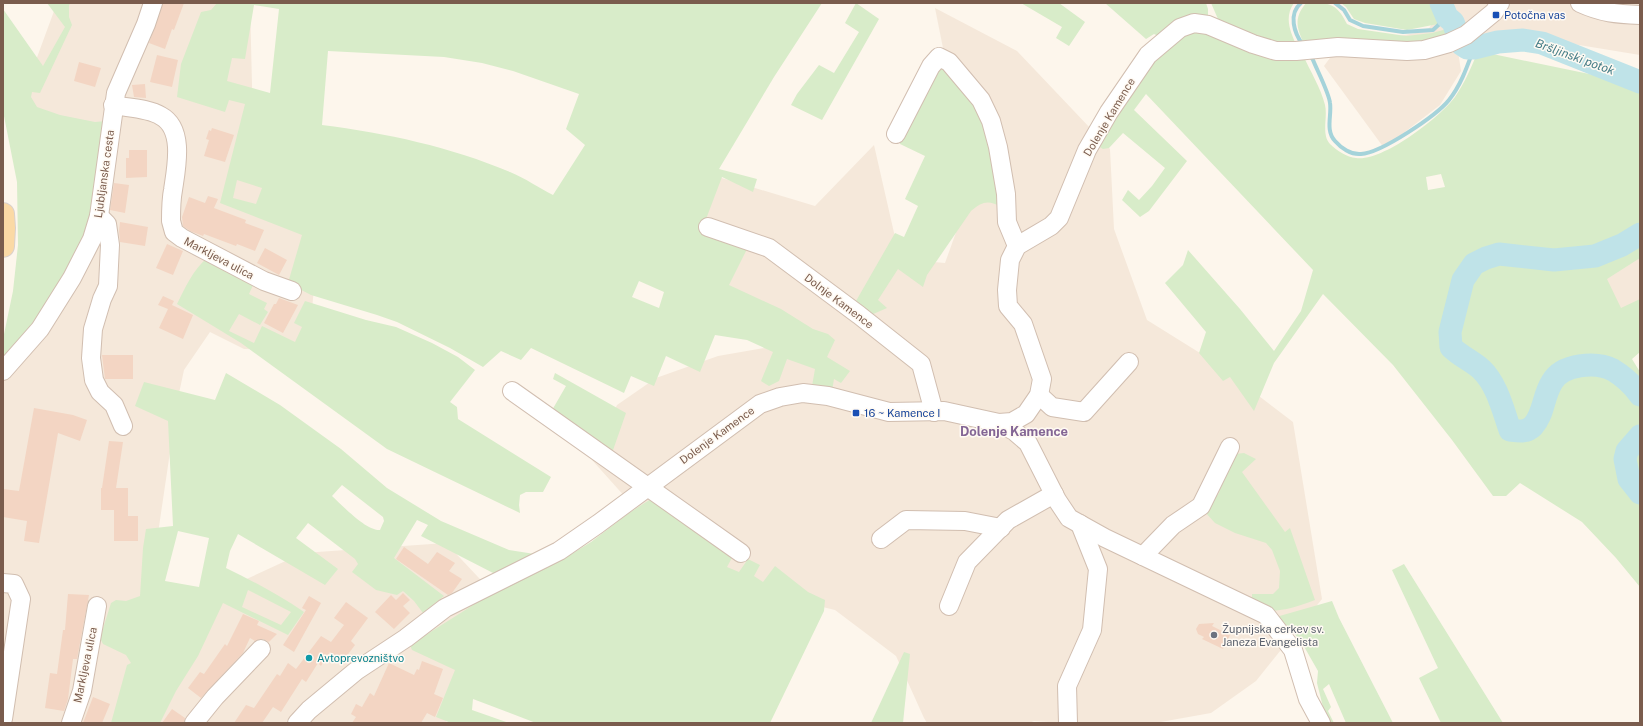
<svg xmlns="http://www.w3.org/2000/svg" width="1643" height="726" font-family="'Public Sans',sans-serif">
  <rect width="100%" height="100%" fill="#fdf6ec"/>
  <g fill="#f5e8da">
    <polygon points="57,3 250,3 254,166 320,220 311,321 296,350 244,349 210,332 184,370 178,398 131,716 227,588 303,553 446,543 510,611 458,709 445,723 3,723 3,378 39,306 25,90"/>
    <polygon points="1447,3 1640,3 1640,55 1499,32 1458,51 1461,71 1440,105 1384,148 1324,66 1338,47 1427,31"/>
    <polygon points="935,8 1017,51 1110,149 1114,229 1147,320 1216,363 1293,422 1322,599 1256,681 1211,713 1155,723 1063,723 1034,721 1029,723 927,723 924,718 896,656 835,610 696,576 592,460 617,405 656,378 718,356 799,342 698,269 703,208 715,176 815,206 874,145 900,259 945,263 977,174 949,78"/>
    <polygon points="1640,246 1640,351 1570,284"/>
  </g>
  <g fill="#d8ecc9" fill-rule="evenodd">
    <polygon points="47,3 71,3 69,5 69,17 72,25 40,93 32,92 31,97 37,107 60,115 95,122 106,121 87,233 57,292 3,364 3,339 13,291 18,245 17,182 3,111 3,9 43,66 65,27"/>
    <path d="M217,3H822L774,77L719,169L757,179L753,192L722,177L703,227L748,247L729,285L781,309L813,329L828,334L835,340L827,357L850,371L841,383L834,379L832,391L812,386L815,369L787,359L779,381L769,386L761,381L773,352L747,340L715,335L700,372L666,356L654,386L631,376L624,393L531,348L521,360L501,351L483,367L450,348L397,322L377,315L311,295L288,283L302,235L220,203L245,104L229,100L225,112L177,97L181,64L201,12L211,10ZM254,5L279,9L270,93L227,81L232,58L245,59ZM328,51L444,57L482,63L513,71L579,94L566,129L585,145L553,195C539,188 525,178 510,172C451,147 386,133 322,125ZM237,180L262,188L256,204L233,198ZM639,281L664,292L659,308L632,297Z"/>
    <polygon points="856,3 879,19 822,120 791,105 797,94 819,65 834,73 859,32 845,23"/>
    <polygon points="1021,3 1059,3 1085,22 1069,46 1056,38 1062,27"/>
    <polygon points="1105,3 1206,3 1208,9 1208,17 1163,38 1154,34 1146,39"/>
    <path d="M1211,3H1294C1284,17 1290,32 1297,46L1262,40L1218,19Z"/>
    <path d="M1306,3C1329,3 1336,2 1347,24L1358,29L1406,36L1432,33L1447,29L1454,38L1443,43L1305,46C1297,28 1293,19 1306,3Z"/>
    <polygon points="1341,3 1432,3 1433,11 1439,19 1438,24 1407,30 1365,23 1354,19 1346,7"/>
    <path d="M1194,30L1303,55C1310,71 1321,88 1325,105C1328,117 1321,134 1330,144C1337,151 1347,157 1356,158C1383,162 1440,117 1455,97C1464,84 1470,70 1476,56L1479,53L1483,52L1628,82L1640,87V226C1625,236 1607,248 1589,251C1568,255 1546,253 1525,252C1510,252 1494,250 1480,256C1476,257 1471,262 1468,265C1459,274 1456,289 1453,301C1448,316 1442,332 1448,348C1453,363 1471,366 1481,377C1494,393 1500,416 1507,435C1511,436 1516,437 1519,437C1533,435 1547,417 1549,404C1551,396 1551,389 1557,382C1562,375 1573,373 1582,371C1593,369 1605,370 1614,375L1640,402V427L1622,453L1623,468L1626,480L1640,499V587L1616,558L1582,522L1520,483L1506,496H1493L1452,440L1393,365L1323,294L1274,363L1254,411L1230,377L1223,381L1199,353L1206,332L1165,283L1183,265L1188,250L1240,309L1274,351L1301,311L1313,270L1146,94L1134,110L1187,161L1149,211L1140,217L1122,200L1128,190L1139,200L1152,186L1165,168L1123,133L1109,148L1103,149L1098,146C1108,128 1117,107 1130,90C1147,66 1169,45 1194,30ZM1441,174L1445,187L1428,190L1426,177Z"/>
    <path d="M945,63L989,123L1002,207C988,200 983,201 971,211L927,275L923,287L898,269L878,300L887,308L871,315L856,301L895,233L904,237L918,206L905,199L925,156L900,144V136L935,67Z"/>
    <path d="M1640,239V258L1607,279L1621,308L1640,299V325L1639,326L1640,352L1632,359L1640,372V384L1631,373L1610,363L1590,360H1574L1551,372L1542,387L1541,400L1536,417L1526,426L1513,425C1510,405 1500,379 1484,366C1475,358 1461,354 1456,342C1450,326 1469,283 1477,267L1500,257L1570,263L1596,261L1626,249Z"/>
    <path d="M207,258L254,283L249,294L267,303L264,309L268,312L260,325L239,314L229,331L254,343L262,326L295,342L302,327L294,323L305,301L366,320L396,327L432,343L458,357L475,370L450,402L457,407L458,419L551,477L543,492H526L520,495L519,505L520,513L387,449L241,343L177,304C185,288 193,270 207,258Z"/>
    <path d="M226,373L280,405L341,449L387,488L441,521L509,550L541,555L497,575L421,536L428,525L417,520L394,558L444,596L423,613L414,601L403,591L397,595L376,590L352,572L358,564L355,559L308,523L296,538L338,569L325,585L238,534L230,551L226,568C253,581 279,595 304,612L288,635L223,603L198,656L176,691L160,723H111L127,665L131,663L126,655L103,644L100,638L111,603L116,600L126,601L140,596L143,548L146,529L173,526L168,421L135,406L144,382L215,400ZM342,485L383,517L384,521L380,530C366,531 342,505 332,496ZM178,531L209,538L199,587L165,581ZM248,590L291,612L281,625L242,607Z"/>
    <polygon points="555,373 626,413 612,453 551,412 566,386 553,379"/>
    <path d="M1640,442V485C1629,471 1627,455 1640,442Z"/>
    <path d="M1244,453L1256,459L1242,472L1285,532L1290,528L1315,600C1293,608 1285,611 1261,611L1252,603V594H1273L1279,588L1280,571L1272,550L1266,543L1235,533L1215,523L1204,511L1219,493L1228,462L1235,454Z"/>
    <polygon points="654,497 735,552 727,567 739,572 748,559 760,565 754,576 763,582 775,566 808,592 825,600 824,611 770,723 536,723 473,699 472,710 509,723 451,723 436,717 455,670 412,650 410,645 481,600 565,558 591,542 629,513"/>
    <polygon points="1404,564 1503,723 1441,723 1419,678 1438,668 1392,570"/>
    <polygon points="1332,601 1339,618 1393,723 1346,723 1329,684 1323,689 1331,707 1328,711 1334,723 1327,723 1317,683 1318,671 1302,643 1290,628 1276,617"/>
    <polygon points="904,652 910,654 903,723 871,723"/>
  </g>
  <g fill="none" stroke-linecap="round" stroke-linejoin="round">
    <g stroke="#a5d3da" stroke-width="4">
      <path d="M1301,3C1288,14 1294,33 1303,45"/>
      <polyline points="1335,3 1344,10 1350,20 1363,26 1403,32 1433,30 1447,17"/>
      <path d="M1309,54L1313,60C1317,70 1329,93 1330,103C1332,115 1325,130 1335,141C1341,148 1351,155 1361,154C1381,153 1436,116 1449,100C1461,85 1467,67 1474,48"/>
    </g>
    <g stroke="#bfe3e8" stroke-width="23">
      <polyline points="1441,3 1447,17 1453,22 1461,44 1467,48 1474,48 1498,42 1523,40 1542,43 1640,82"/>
      <path d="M1640,234L1622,245L1595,256L1554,260L1499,254L1486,258L1474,264L1463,280L1450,332L1451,347C1460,356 1472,361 1481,369C1497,384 1503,410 1510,430C1518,431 1526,433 1533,426C1544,414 1543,396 1552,382C1562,364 1596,361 1613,370C1623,376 1633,385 1640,395"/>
      <polyline points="1640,436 1627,451 1625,459 1629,479 1640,493"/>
    </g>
  </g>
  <g fill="#f3d5c3">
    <polygon points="163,3 184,3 174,30 172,29 165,49 149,43"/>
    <polygon points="157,55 178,60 172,87 150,82"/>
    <polygon points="79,62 101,68 95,87 74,81"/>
    <polygon points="145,84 146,98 134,97 132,85"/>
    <polygon points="212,128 234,135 225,162 204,156 209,140 206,139 209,130 211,131"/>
    <polygon points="129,150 147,150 147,177 126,178 126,158 129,158"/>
    <polygon points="114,183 129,185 125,213 110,210"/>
    <polygon points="208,196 218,199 214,208 246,220 245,223 264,230 255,251 237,244 236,246 204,234 203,236 190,231 183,226 182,217 189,197 205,203"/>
    <polygon points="120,222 148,227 145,246 120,242 119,231"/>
    <polygon points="167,244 183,251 173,275 156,268"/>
    <polygon points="265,248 287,260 279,275 257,263"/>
    <polygon points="163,296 174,301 172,305 193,315 183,339 159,328 168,309 158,305"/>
    <polygon points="279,298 298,305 283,333 264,323 274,304 276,304"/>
    <polygon points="102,355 133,355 133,379 105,379"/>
    <polygon points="34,408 73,415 87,420 80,441 58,433 39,543 24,541 27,521 3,517 3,489 19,491"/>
    <polygon points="109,441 123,442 116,488 128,488 128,516 138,516 138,541 114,541 114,510 101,510 101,488 102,488"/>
    <polygon points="404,547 428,564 437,552 455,563 449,571 462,579 452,593 448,595 396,559"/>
    <polygon points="403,593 410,600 403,606 410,613 394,629 375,612 391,595 396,600"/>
    <polygon points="68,594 89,595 77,659 73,659 68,699 64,711 45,708 50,673 57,674 63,630 65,630"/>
    <polygon points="309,596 321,603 294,652 283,645 306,610 302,608"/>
    <polygon points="346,602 368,618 351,641 355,645 343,661 330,652 321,666 318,663 306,682 302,679 281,712 273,707 262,723 234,723 246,705 254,708 277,674 280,676 288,663 296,669 321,636 331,642 344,625 334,618"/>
    <polygon points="243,614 259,621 257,625 277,634 269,642 263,639 255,641 250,638 243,653 201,698 188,688 200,672 204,674 225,644 227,646"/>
    <polygon points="1214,623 1212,626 1230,635 1223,649 1202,639 1204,637 1198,634 1196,629 1199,624"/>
    <polygon points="422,661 443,669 434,694 443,698 435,717 427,713 421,723 352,723 356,717 351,714 356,704 362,707 370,693 374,696 389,663 414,675 417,669 419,670"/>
    <polygon points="93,697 110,704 102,723 83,723"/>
    <polygon points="172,709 185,718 184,723 162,723"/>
  </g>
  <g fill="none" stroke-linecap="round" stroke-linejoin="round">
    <g stroke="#d1beb0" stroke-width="20">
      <g id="minor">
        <path d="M1580,3C1602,13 1616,14 1640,15"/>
        <path d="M113,105C128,108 148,108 161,116C185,129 176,169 173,190C171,200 171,211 171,221L174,232L182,238L264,281L292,291"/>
        <polyline points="896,134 931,66 939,57 949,62 981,100 991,121 998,147 1006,194 1007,222 1017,246"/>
        <polyline points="99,216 107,224 110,245 108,286 102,299 93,329 91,358 94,380 100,392 114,405 123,426"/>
        <polyline points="708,227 769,248 859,315 921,364 934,412"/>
        <polyline points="3,371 40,329 72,278 92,239 99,216 116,93 146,24 153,3"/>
        <polyline points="512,391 741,553"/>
        <polyline points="1039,395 1052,407 1084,412 1129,362"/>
        <polyline points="999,423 1014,431 1028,443 1057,500 1069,518 1105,538 1266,615 1293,650 1308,699 1321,723"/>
        <polyline points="881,539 906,520 965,521 1001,528"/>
        <polyline points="1143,556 1173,525 1201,506 1230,447"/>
        <polyline points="3,583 14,584 21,599 3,719"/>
        <polyline points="949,606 967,562 1008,520 1054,494"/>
        <polyline points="71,723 82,691 97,606"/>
        <polyline points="194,723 215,697 261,649"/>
        <polyline points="297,723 309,710 356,671 406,638 445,608 559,551 598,524 760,404 780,397 803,393 828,396 889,412 944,411 999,423 1012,422 1026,414 1039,395 1042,379 1023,324 1008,306 1007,290 1010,260 1017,246 1051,226 1059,218 1087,150 1109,112 1148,55 1180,28 1194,23 1208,25 1253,44 1276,51 1296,51 1338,47 1407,51 1424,50 1449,43 1466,35 1494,12 1500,3"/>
        <polyline points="1068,723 1067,686 1092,630 1098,569 1080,524"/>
      </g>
    </g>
    <g stroke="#dad1cd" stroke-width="24">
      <polyline id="major" points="3,214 4,228 3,246"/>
    </g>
    <use href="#minor" stroke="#fff" stroke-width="18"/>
    <use href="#major" stroke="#fbd9a5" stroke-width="22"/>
  </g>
  <g fill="#1a4fb4" stroke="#fffaf3" stroke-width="1.5">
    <rect x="1492" y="11" width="8" height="8" rx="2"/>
    <rect x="852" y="409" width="8" height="8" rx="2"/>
  </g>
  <circle fill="#6b7280" stroke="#fffaf3" stroke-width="1.5" cx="1214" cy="635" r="4"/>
  <circle fill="#0f9aa8" stroke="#fffaf3" stroke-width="1.5" cx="309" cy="658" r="4"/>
  <g text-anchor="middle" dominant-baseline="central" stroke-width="3" stroke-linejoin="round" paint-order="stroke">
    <g font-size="11" fill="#164399" stroke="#fffaf3" text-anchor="start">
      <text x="1504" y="15">Potočna vas</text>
      <text x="864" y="413">16 ~ Kamence I</text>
    </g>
    <g font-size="11" fill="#7a5c4d" stroke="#fffaf3">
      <text transform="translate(1109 117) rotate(-59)">Dolenje Kamence</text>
      <text transform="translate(104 174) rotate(-82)">Ljubljanska cesta</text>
      <text transform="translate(219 258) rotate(28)">Markljeva ulica</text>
      <text transform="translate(839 301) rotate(37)">Dolnje Kamence</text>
      <text transform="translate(717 435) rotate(-36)">Dolenje Kamence</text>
      <text transform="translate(85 665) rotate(-78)">Markljeva ulica</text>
    </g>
    <g font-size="11" fill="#5b616d" stroke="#fffaf3" text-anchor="start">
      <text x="1222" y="629">Župnijska cerkev sv.<tspan x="1222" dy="13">Janeza Evangelista</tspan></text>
    </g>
    <g font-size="11" fill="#0d838f" stroke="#fffaf3" text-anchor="start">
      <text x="317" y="658">Avtoprevozništvo</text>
    </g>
    <g font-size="12" font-style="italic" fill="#437c86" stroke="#fffaf3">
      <text transform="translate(1575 57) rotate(20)">Bršljinski potok</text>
    </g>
    <g font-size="13" font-weight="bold" fill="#846695" stroke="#fffaf3">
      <text x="1014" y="431">Dolenje Kamence</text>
    </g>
  </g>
  <rect width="1643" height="726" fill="none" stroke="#7a5c4d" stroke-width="8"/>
</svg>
